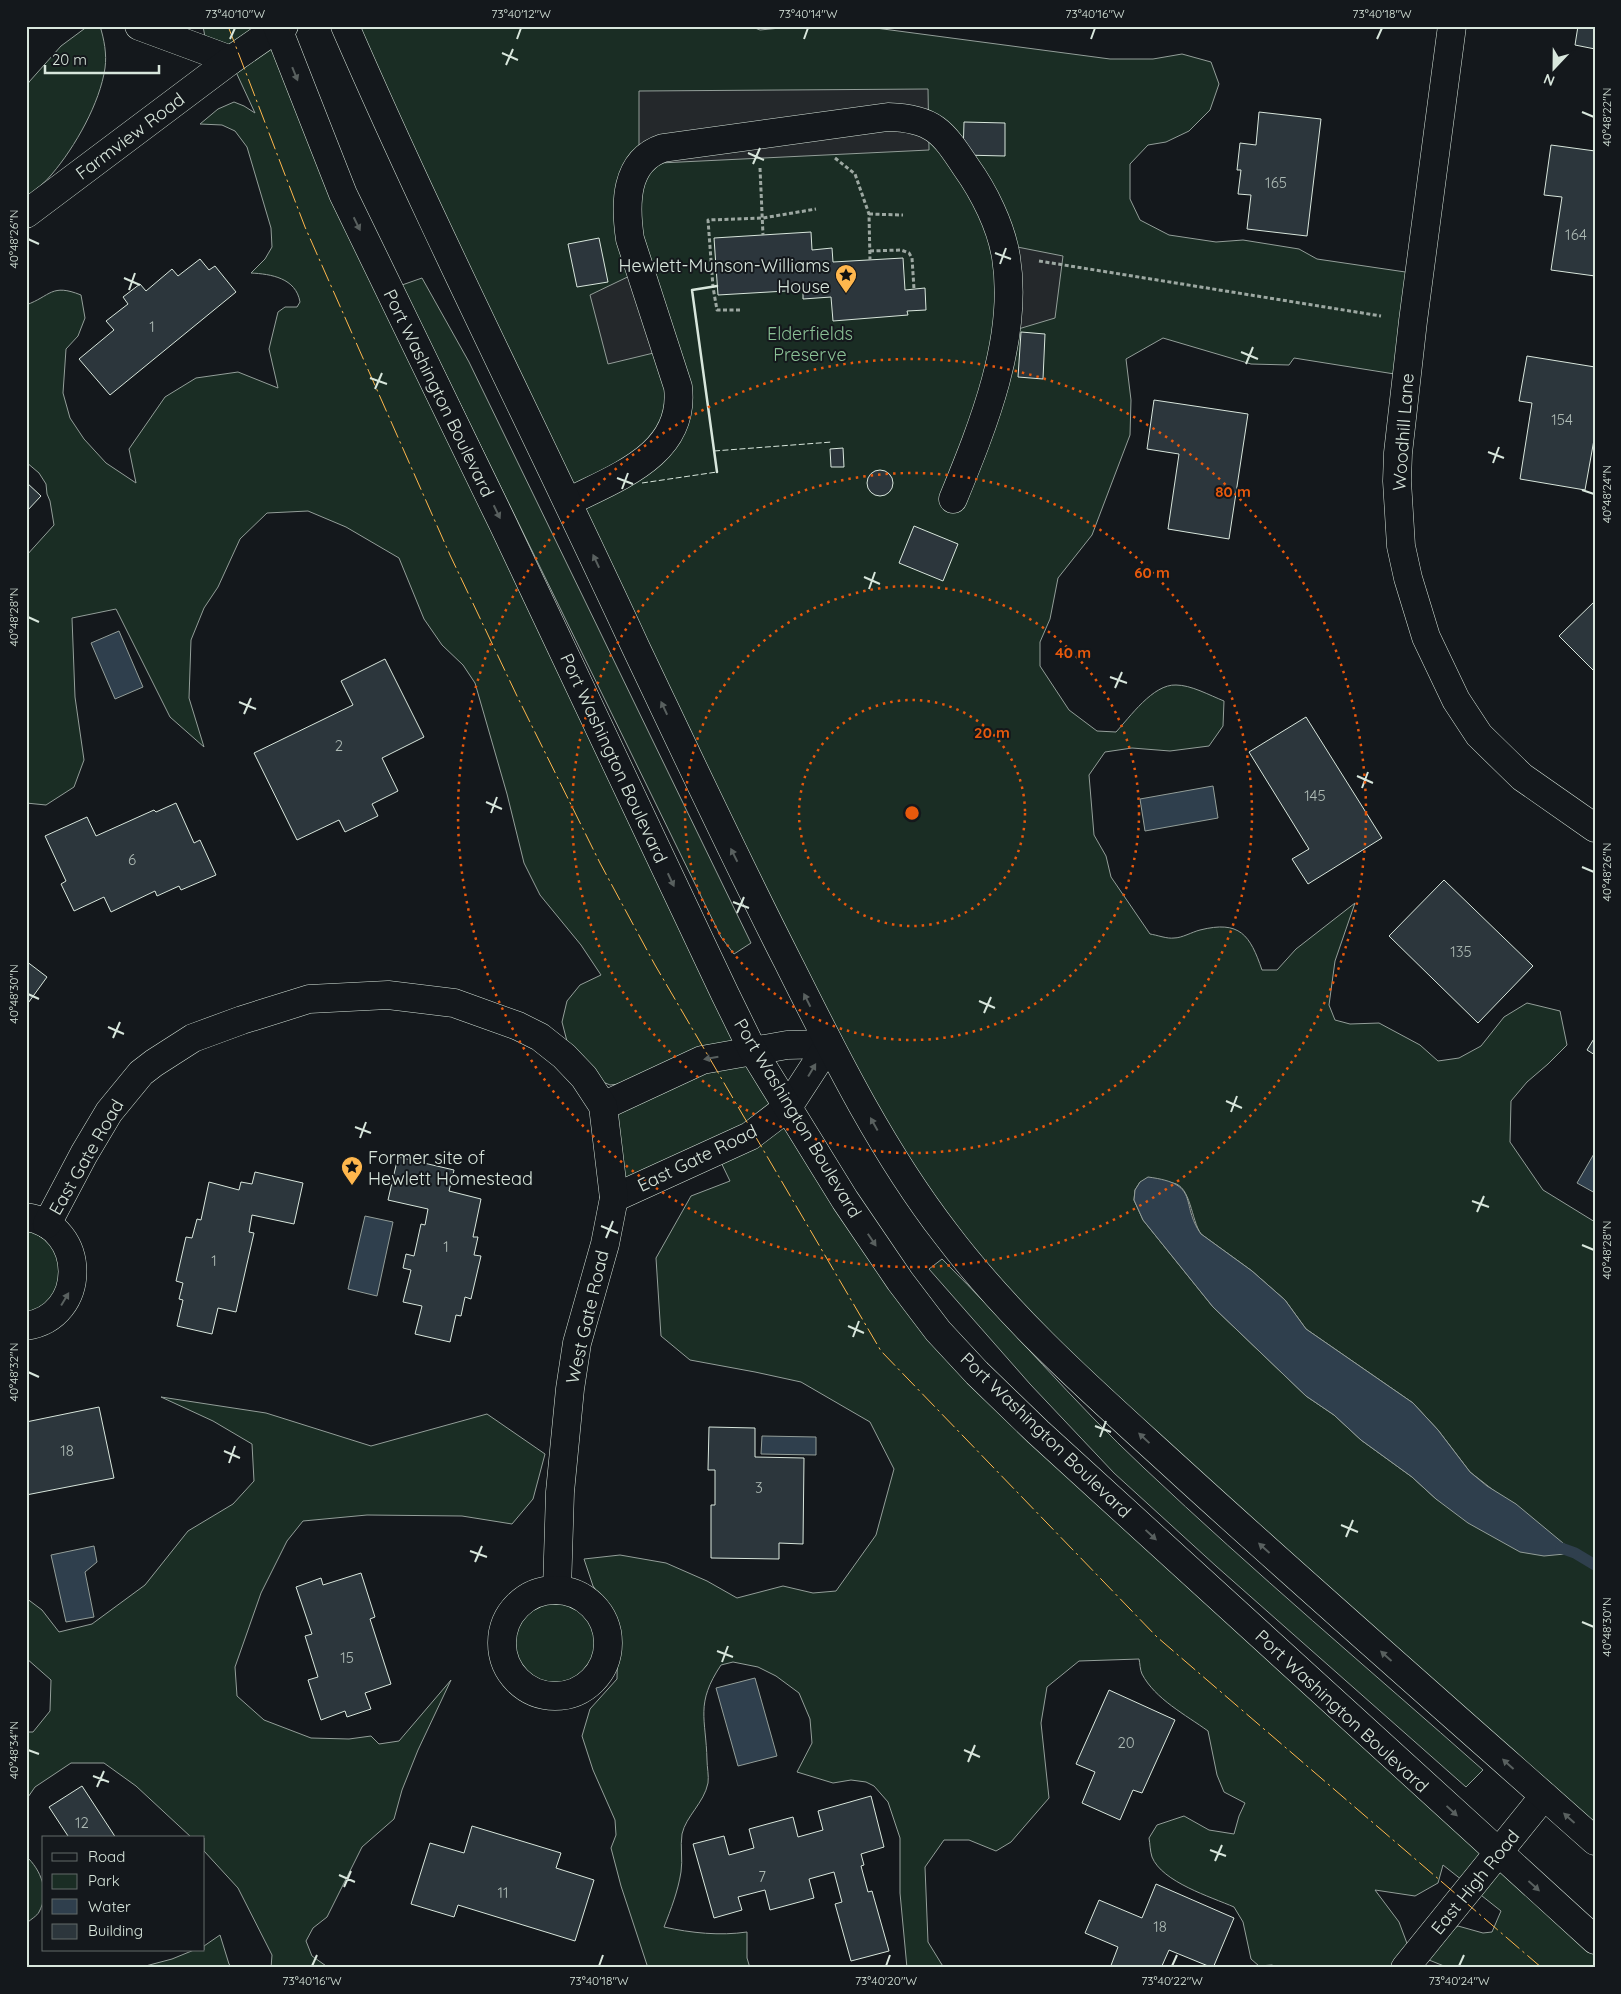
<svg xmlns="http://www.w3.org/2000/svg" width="1621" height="1994" font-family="Quicksand,sans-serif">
  <rect width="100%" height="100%" fill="#14181c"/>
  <g fill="#1a2d24" stroke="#939e99" fill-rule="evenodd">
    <path d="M88,26H100C104,39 107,54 105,68C100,103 75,147 52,174C45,183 35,190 26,198V89L29,82L61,46Z"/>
    <path d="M203,26H277L725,994L938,1331L1595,1942V1968H1445L1444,1966L1429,1960L1440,1937L1458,1926L1483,1933L1492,1932L1501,1911L1443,1865L1438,1883L1415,1896L1375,1890L1399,1922L1408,1946L1397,1965L1391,1968H1278L1272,1965L1259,1966L1251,1959L1243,1922L1234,1907C1211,1897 1162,1882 1152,1857C1150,1851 1150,1843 1149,1838L1157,1825L1184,1816L1209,1830L1234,1834L1239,1816L1245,1803L1224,1792L1217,1775L1208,1731C1186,1715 1155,1699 1142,1674C1140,1670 1140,1663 1139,1659L1079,1661L1047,1687L1041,1723L1049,1798L1011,1842L996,1851L969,1840H944L925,1867L928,1942L944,1968H907L900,1893V1838L888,1802L874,1786L866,1782L851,1780L833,1783L797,1772L812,1743L810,1719L799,1693L776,1676L758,1667L733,1662L721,1665C695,1704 706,1718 707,1760C707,1767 709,1776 708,1783C704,1803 686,1816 682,1834C680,1846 683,1860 681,1872C678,1891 671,1909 664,1927C691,1933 720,1936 747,1932V1958L750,1968H648L621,1886L611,1848L616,1835L615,1820L593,1770L582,1736L590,1709L617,1679L618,1621L593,1586L584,1559L620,1555L666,1563L707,1581L737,1598L783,1586L813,1593L836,1591L876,1535L894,1469L870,1422L801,1382L755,1372L690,1360L661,1336L656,1258L691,1196L730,1181L716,1152L614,1198L603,1106L629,1083L610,1085L594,1078L569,1049L562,1022L567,1001L580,985L601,975L581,945L540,895L524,863L507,794L475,683L463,665L442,645L424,619L399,558L346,527L308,511L267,513L240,539L218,587L204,608L191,640L189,698L204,747L170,717L116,609L72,618L75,697L84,760L74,787L46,805L26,803V556L54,525L50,501L47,494L46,484L39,473L26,462V305C51,296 51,283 81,295L85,318L78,336L66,349L63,393L70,418L84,439L106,463L136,483L129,449L165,397L196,378L238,372L278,388L269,349L278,312L285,307H297L300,302C296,278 271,274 251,273L265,259L272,247L271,228L247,147L235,131L222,125L200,124L218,109L234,102L244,106L255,113L229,57L207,48Z"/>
    <path d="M345,26H750L760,30L791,27H868L1110,59H1153L1182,54L1211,62L1219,84L1210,110L1189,131L1166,142L1148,145L1130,164V199L1140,220L1169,235L1216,242L1243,240L1299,249L1317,259L1419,274L1407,376L1294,358L1289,365L1251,364L1163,338L1126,359L1131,400L1130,435L1092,535L1058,578L1050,619L1040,642V666L1069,710L1097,731L1116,732C1130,717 1153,684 1176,685C1191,685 1209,695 1224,701L1223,726L1209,746L1170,751L1132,748L1105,752L1089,775L1094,835L1106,856L1111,877L1150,934C1157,935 1167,939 1174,938C1182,938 1192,932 1200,930C1240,920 1250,935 1262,970H1277L1296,949L1355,903L1335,961L1329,1005L1335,1020L1350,1024L1379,1023L1420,1045L1438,1061L1459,1058L1481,1046L1504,1017L1527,1003L1560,1011L1567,1045L1548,1064L1527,1082L1511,1101L1510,1142L1543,1190L1595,1222V1841L1081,1376L907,1178ZM1140,1182C1151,1183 1162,1182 1173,1183C1191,1186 1191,1220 1201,1234L1252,1271L1285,1300L1306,1329L1413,1403L1438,1430L1470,1472L1574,1553L1436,1499L1412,1477L1361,1440L1334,1415L1306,1396L1213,1307L1143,1220L1134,1200L1135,1190Z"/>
    <polygon points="422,278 469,362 751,943 734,954 721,937 402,285"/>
    <polygon points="26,1217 32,1218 73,1278 26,1326"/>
    <path d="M942,1259C1011,1327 1073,1402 1144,1468C1254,1572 1370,1670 1483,1770L1466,1787L1216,1566L1114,1473L1030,1384L929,1269Z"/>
    <polygon points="161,1397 266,1413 371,1446 487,1414 545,1454 533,1499 512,1524 462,1516 367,1515 303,1521 287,1541 261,1593 235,1667 237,1696 264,1720 311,1738 349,1739 371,1736 379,1744 399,1741 451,1680 418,1750 402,1790 394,1819 362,1847 327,1917 313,1928 306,1941 312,1956 329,1968 271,1968 272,1955 238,1888 204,1851 204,1838 192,1838 136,1786 104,1763 71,1763 35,1787 26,1800 26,1732 33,1732 50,1711 51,1680 26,1658 26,1598 42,1610 59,1632 92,1624 145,1585 188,1531 233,1504 254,1481 252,1444 213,1421"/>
    <circle cx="555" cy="1643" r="53"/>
    <path d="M26,1856C41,1870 50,1892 39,1912C37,1916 31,1919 27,1923Z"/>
    <polygon points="220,1935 229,1964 232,1968 138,1968 172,1959 194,1950 204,1950 204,1946"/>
  </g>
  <g fill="#24282b" stroke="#939e99">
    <polygon points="928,89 929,150 639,164 639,91"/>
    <polygon points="1002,244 1063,256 1055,318 1005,333"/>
    <polygon points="640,271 666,350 608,364 590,295"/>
  </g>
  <g fill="#2f3f4d" stroke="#939e99">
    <polygon points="119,631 143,687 115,699 91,643"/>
    <polygon points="1213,786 1218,818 1145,831 1140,799"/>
    <polygon points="1595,1152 1595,1193 1577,1183"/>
    <path d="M1148,1177C1202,1184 1179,1203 1201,1234L1252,1271L1285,1300L1306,1329L1413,1403L1438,1430L1470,1472L1487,1486L1516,1504L1575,1553L1544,1556L1520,1552L1468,1523L1436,1499L1412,1477L1361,1440L1334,1415L1306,1396L1213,1307L1143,1220L1134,1200L1135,1190L1140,1182Z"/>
    <polygon points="365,1216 393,1222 377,1296 348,1289"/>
    <polygon points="762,1436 816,1437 816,1455 761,1454"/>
    <polygon points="94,1546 97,1562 85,1572 94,1617 66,1622 51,1555"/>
    <polygon points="755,1678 777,1756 738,1766 716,1688"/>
  </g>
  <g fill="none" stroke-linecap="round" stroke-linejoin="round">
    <polyline stroke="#2f3f4d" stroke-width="11" points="1561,1548 1575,1553 1595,1565"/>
  </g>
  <g fill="#2c363c" stroke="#d8e6dc">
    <polygon points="1578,26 1595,26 1595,49 1575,45"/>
    <polygon points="1259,112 1321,119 1307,236 1247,229 1251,195 1238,194 1241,170 1237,170 1240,143 1256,145"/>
    <polygon points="964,122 1005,123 1005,156 963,155"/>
    <polygon points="1551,145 1595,151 1595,276 1551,270 1562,197 1544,195"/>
    <polygon points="811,232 812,250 832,248 833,262 903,258 905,290 925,288 926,310 907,311 908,315 833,321 831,297 803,299 803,290 718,295 714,238"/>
    <polygon points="599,238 608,282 577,287 568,244"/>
    <polygon points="200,259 209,270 215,266 236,292 110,395 79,359 114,330 106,321 128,304 123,297 140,284 146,291 172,269 178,276"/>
    <polygon points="1021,332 1045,334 1043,379 1018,377"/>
    <polygon points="1527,356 1595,367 1595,434 1585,490 1520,479 1532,403 1519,401"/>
    <polygon points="1154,400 1248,414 1229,539 1168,529 1179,454 1147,449"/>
    <polygon points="843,448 844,467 831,467 830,449"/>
    <circle cx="880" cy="483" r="13"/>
    <polygon points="26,482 41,496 26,512"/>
    <polygon points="914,526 958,544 943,581 899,563"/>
    <polygon points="1595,601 1595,672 1559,636"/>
    <polygon points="385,659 424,737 382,758 398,791 372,804 378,816 345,832 339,820 297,840 254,753 353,705 341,681"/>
    <polygon points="1306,717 1382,838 1308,884 1292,859 1309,849 1249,752"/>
    <polygon points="176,803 194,843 200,840 216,875 181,890 179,886 157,896 155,891 111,912 104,897 74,911 61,884 66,881 45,836 87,817 96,836 154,810 156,812"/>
    <polygon points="1444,880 1533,966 1478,1023 1389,936"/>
    <polygon points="26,961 47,977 26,1006"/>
    <polygon points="1595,1037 1595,1055 1587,1050"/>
    <polygon points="398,1157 454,1170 449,1191 481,1199 473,1237 478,1237 474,1255 481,1256 471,1299 465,1297 461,1316 456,1315 450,1342 415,1334 422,1306 403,1302 411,1270 403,1268 406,1254 414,1256 421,1224 425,1225 428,1209 388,1200"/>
    <polygon points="255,1172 303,1183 294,1224 252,1215 249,1232 254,1233 236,1312 218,1308 212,1334 177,1326 183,1300 179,1299 183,1283 176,1281 186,1237 192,1238 197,1219 201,1220 209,1182 239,1190 241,1182 252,1184"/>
    <polygon points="99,1407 114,1478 26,1495 26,1422"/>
    <polygon points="709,1427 755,1428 755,1457 804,1458 803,1544 779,1543 779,1559 711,1558 711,1505 715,1505 715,1470 708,1470"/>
    <polygon points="361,1573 375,1617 370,1619 391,1684 365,1693 371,1709 347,1717 345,1711 321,1720 308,1680 318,1677 305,1636 312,1634 296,1587 321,1578 323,1585"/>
    <polygon points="1109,1690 1175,1720 1142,1793 1133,1790 1120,1820 1082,1803 1095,1772 1076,1764"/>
    <polygon points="82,1786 116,1838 66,1838 68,1836 49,1807"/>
    <polygon points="871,1796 884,1847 861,1854 864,1865 861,1866 868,1892 872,1891 889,1951 851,1961 835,1904 842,1902 834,1872 809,1879 814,1898 770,1910 765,1890 738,1897 742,1910 714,1918 693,1844 724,1836 729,1855 754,1848 749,1829 793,1817 798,1837 823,1830 818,1811"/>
    <polygon points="472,1826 561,1853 556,1868 594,1880 575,1941 458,1905 454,1917 411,1904 430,1843 464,1853"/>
    <polygon points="1156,1884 1234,1918 1213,1968 1169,1950 1161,1968 1110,1968 1118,1947 1085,1933 1099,1900 1142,1918"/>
  </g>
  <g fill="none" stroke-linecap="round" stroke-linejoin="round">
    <g stroke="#d8e6dc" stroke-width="29">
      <g id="minor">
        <polyline points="139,26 231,60"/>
        <polyline points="1452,26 1413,321 1398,453 1397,481 1401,546 1408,578 1426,637 1456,700 1479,735 1522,777 1595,828"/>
        <polyline points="26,214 231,60 277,28 284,26"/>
        <path d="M568,502C617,477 686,454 678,387L630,239C625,205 624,161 663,148L888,117C933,118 943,132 966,167C984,192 1001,226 1006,257C1019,338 983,426 953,499"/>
        <polyline points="603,1106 702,1060 787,1045 829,1044"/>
        <polyline points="614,1198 750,1136 788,1107 829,1044"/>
        <path d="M26,1217C88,1226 88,1317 26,1326"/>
        <polyline points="47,1224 84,1154 109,1112 141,1073 154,1063 193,1038 242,1020 309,999 388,995 454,1003 518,1026 540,1037 564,1056 584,1077 603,1106 614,1198 605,1244 577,1343 570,1389 560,1492 557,1590"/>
        <circle cx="555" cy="1643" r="53"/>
        <polyline points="1405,1968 1544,1796"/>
      </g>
    </g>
    <g stroke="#d8e6dc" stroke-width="29">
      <g id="major">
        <polyline points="277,26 343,194 503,524 725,994 753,1051 845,1200 900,1281 938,1331 977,1373 1038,1432 1595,1940"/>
        <path d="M345,26C436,236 540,440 636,648C686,753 735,858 788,962C835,1056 882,1151 946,1234C1014,1324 1100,1398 1183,1474C1319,1598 1458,1719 1595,1841"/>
      </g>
    </g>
    <g stroke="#9da8a2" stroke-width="3" stroke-dasharray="4 2.5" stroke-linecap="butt">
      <polyline points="835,158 855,174 869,214 870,260"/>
      <polyline points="760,168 763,235"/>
      <polyline points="869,214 903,215"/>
      <polyline points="870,251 901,250 909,253 912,258 914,289"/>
      <polyline points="1039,261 1381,316"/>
      <polyline points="740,310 717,310 713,287 708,220 763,218 816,209"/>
    </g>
    <use href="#minor" stroke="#14181c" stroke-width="28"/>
    <use href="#major" stroke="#14181c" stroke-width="28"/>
    <g stroke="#d8e6dc" stroke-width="1" stroke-dasharray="6 2.5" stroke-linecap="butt">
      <polyline points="714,451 832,442"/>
      <polyline points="642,483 717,472"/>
    </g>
    <polyline stroke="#d8e6dc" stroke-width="2.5" points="717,472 692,290 717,286"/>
    <polyline stroke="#ffb74d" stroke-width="1" stroke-dasharray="18 4 2.5 4" stroke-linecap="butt" points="228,26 305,227 450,555 517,696 600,863 655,965 881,1351 1157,1637 1542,1968"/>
  </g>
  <defs><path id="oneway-solid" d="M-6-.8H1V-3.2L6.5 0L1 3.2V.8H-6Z" transform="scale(1.25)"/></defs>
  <g fill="#59605f">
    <use href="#oneway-solid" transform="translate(295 74) rotate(68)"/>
    <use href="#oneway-solid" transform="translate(357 224) rotate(64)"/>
    <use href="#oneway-solid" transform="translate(497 512) rotate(64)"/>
    <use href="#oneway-solid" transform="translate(596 561) rotate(-115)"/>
    <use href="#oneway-solid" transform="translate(664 708) rotate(-115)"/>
    <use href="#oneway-solid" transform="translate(734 855) rotate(-117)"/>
    <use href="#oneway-solid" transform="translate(671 880) rotate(65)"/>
    <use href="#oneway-solid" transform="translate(807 1000) rotate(-117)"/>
    <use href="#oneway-solid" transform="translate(711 1058) rotate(170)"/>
    <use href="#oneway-solid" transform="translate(812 1070) rotate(-59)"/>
    <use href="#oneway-solid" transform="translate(874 1124) rotate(-119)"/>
    <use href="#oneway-solid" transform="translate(872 1240) rotate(56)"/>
    <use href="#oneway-solid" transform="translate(65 1299) rotate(-59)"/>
    <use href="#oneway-solid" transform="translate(1144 1438) rotate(-137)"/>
    <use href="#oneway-solid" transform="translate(1151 1535) rotate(43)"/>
    <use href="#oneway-solid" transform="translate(1264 1548) rotate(-138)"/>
    <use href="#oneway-solid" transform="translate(1386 1656) rotate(-138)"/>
    <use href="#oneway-solid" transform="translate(1508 1764) rotate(-138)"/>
    <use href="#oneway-solid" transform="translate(1452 1811) rotate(43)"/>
    <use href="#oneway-solid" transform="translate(1569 1818) rotate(-138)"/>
    <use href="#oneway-solid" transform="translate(1534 1886) rotate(42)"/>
  </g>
  <path fill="none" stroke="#d8e6dc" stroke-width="2" d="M230,39L235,28M517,39L521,28M804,39L808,28M1091,39L1095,28M1377,39L1382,28M502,53L518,60M506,65L513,49M1582,112L1594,117M748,153L764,160M753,164L760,148M28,239L39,244M995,253L1011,259M1000,264L1006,248M124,278L140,285M129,290L135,273M1241,352L1258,359M1246,364L1253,347M370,378L387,384M375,389L382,373M1488,452L1504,458M1493,463L1499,447M617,478L633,484M622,489L628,473M1582,490L1594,494M864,577L880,584M869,589L875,572M28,617L39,622M1110,677L1127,683M1115,688L1122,672M239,702L256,709M244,714L251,698M1357,776L1373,783M1362,788L1368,772M486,802L502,809M491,813L497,797M1582,867L1594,872M733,902L749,908M737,913L744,897M28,994L39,999M979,1001L995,1008M984,1013L991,997M108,1027L124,1034M113,1038L120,1022M1226,1101L1242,1108M1231,1112L1237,1096M355,1127L371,1133M360,1138L366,1122M1472,1201L1489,1207M1477,1212L1484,1196M601,1226L618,1233M606,1238L613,1221M1582,1245L1594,1250M848,1326L864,1333M853,1337L859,1321M28,1372L39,1377M1095,1426L1111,1432M1100,1437L1106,1421M224,1451L240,1458M229,1463L235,1446M1341,1525L1358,1532M1346,1537L1353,1520M470,1551L487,1557M475,1562L482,1546M1582,1622L1594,1627M717,1651L733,1657M722,1662L728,1646M28,1750L39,1754M964,1750L980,1757M968,1762L975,1745M93,1776L109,1782M97,1787L104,1771M1210,1850L1226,1856M1215,1861L1222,1845M339,1875L355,1882M344,1887L351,1871M312,1966L317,1955M599,1966L603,1955M886,1966L890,1955M1172,1966L1177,1955M1459,1966L1464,1955"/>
  <g fill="none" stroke="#e8590c" stroke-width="2.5" stroke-dasharray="2.5 5">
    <circle cx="912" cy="813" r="113"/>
    <circle cx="912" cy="813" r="227"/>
    <circle cx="912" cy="813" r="340"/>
    <circle cx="912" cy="813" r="454"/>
  </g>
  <defs>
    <g id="sight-pin" transform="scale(1.125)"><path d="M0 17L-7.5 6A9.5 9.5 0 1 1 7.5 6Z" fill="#ffb74d" stroke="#14181c"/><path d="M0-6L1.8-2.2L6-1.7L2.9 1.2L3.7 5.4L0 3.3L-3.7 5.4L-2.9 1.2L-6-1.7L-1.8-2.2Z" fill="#111"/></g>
  </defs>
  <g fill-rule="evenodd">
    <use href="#sight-pin" x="846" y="275"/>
    <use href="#sight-pin" x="352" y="1167"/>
  </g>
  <g text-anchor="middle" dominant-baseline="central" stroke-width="4" stroke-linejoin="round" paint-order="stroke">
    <g font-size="15" fill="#adbab4">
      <text x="1276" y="182">165</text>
      <text x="1576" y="234">164</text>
      <text x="152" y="326">1</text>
      <text x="1562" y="419">154</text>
      <text x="339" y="745">2</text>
      <text x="1315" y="795">145</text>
      <text x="132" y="859">6</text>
      <text x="1461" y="951">135</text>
      <text x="446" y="1246">1</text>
      <text x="214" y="1260">1</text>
      <text x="67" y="1450">18</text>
      <text x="759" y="1487">3</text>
      <text x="347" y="1657">15</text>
      <text x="1126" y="1742">20</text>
      <text x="82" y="1822">12</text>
      <text x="762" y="1876">7</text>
      <text x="503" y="1892">11</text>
      <text x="1160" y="1926">18</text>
    </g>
    <g font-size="18" fill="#d8e6dc" stroke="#14181c">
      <text transform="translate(130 136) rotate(-37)">Farmview Road</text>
      <text transform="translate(439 393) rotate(64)">Port Washington Boulevard</text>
      <text transform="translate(1403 432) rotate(-86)">Woodhill Lane</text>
      <text transform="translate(614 758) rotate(65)">Port Washington Boulevard</text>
      <text transform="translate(798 1118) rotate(59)">Port Washington Boulevard</text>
      <text transform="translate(86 1157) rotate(-60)">East Gate Road</text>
      <text transform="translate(697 1158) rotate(-26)">East Gate Road</text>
      <text transform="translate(587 1317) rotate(-77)">West Gate Road</text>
      <text transform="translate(1046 1435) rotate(44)">Port Washington Boulevard</text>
      <text transform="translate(1342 1711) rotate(43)">Port Washington Boulevard</text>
      <text transform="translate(1475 1882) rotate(-51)">East High Road</text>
    </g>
    <g font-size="18" fill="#d8e6dc" stroke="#14181c" text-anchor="end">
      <text x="830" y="265">Hewlett-Munson-Williams<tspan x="830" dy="21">House</tspan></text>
      <text x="368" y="1157" text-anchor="start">Former site of<tspan x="368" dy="21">Hewlett Homestead</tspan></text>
    </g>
    <g font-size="18" fill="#8ac095" stroke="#14181c">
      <text x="810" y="333">Elderfields<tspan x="810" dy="21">Preserve</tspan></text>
    </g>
  </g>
  <circle cx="912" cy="813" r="8" fill="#e8590c" stroke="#14181c" stroke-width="2.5"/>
  <g font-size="15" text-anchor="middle" font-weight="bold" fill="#e8590c" stroke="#14181c" stroke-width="4" stroke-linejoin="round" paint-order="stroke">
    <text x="1233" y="497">80 m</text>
    <text x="1152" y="578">60 m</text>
    <text x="1073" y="658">40 m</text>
    <text x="992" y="738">20 m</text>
  </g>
  <rect width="1621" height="1994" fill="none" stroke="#14181c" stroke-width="55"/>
  <rect x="42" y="1836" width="162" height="115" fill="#14181c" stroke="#626a69"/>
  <rect x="52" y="1853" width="25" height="8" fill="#14181c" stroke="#626a69"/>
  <text x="88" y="1862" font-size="15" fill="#d8e6dc">Road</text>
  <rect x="52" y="1874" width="25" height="15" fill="#1a2d24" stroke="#626a69"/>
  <text x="88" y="1886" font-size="15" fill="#d8e6dc">Park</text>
  <rect x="52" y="1899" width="25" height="15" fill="#2f3f4d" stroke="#626a69"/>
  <text x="88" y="1912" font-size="15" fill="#d8e6dc">Water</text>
  <rect x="52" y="1924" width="25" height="15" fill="#2c363c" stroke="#626a69"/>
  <text x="88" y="1936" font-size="15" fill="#d8e6dc">Building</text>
  <g transform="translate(1554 68) rotate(202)" stroke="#14181c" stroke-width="4" paint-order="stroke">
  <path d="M0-4L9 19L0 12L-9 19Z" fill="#d8e6dc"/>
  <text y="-8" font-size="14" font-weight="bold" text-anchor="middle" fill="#d8e6dc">N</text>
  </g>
  <path d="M45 65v8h114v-8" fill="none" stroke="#d8e6dc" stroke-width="2.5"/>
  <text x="52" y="65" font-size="15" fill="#d8e6dc" stroke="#14181c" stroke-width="4" paint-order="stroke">20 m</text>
  <rect x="28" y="28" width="1566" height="1938" fill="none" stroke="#d8e6dc" stroke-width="2"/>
  <g font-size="12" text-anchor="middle" fill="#d8e6dc">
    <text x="235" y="18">73°40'10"W</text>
    <text x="521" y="18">73°40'12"W</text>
    <text x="808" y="18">73°40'14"W</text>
    <text x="1095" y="18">73°40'16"W</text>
    <text x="1382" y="18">73°40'18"W</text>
    <text transform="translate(1607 117) rotate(-90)" y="4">40°48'22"N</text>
    <text transform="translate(14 239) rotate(-90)" y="4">40°48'26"N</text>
    <text transform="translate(1607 494) rotate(-90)" y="4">40°48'24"N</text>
    <text transform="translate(14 617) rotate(-90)" y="4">40°48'28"N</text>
    <text transform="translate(1607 872) rotate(-90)" y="4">40°48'26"N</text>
    <text transform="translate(14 994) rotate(-90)" y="4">40°48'30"N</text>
    <text transform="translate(1607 1250) rotate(-90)" y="4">40°48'28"N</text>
    <text transform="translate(14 1372) rotate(-90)" y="4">40°48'32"N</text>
    <text transform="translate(1607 1627) rotate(-90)" y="4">40°48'30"N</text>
    <text transform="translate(14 1750) rotate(-90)" y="4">40°48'34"N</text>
    <text x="312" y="1985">73°40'16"W</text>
    <text x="599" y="1985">73°40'18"W</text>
    <text x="886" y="1985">73°40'20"W</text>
    <text x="1172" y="1985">73°40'22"W</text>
    <text x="1459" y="1985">73°40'24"W</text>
  </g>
</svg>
